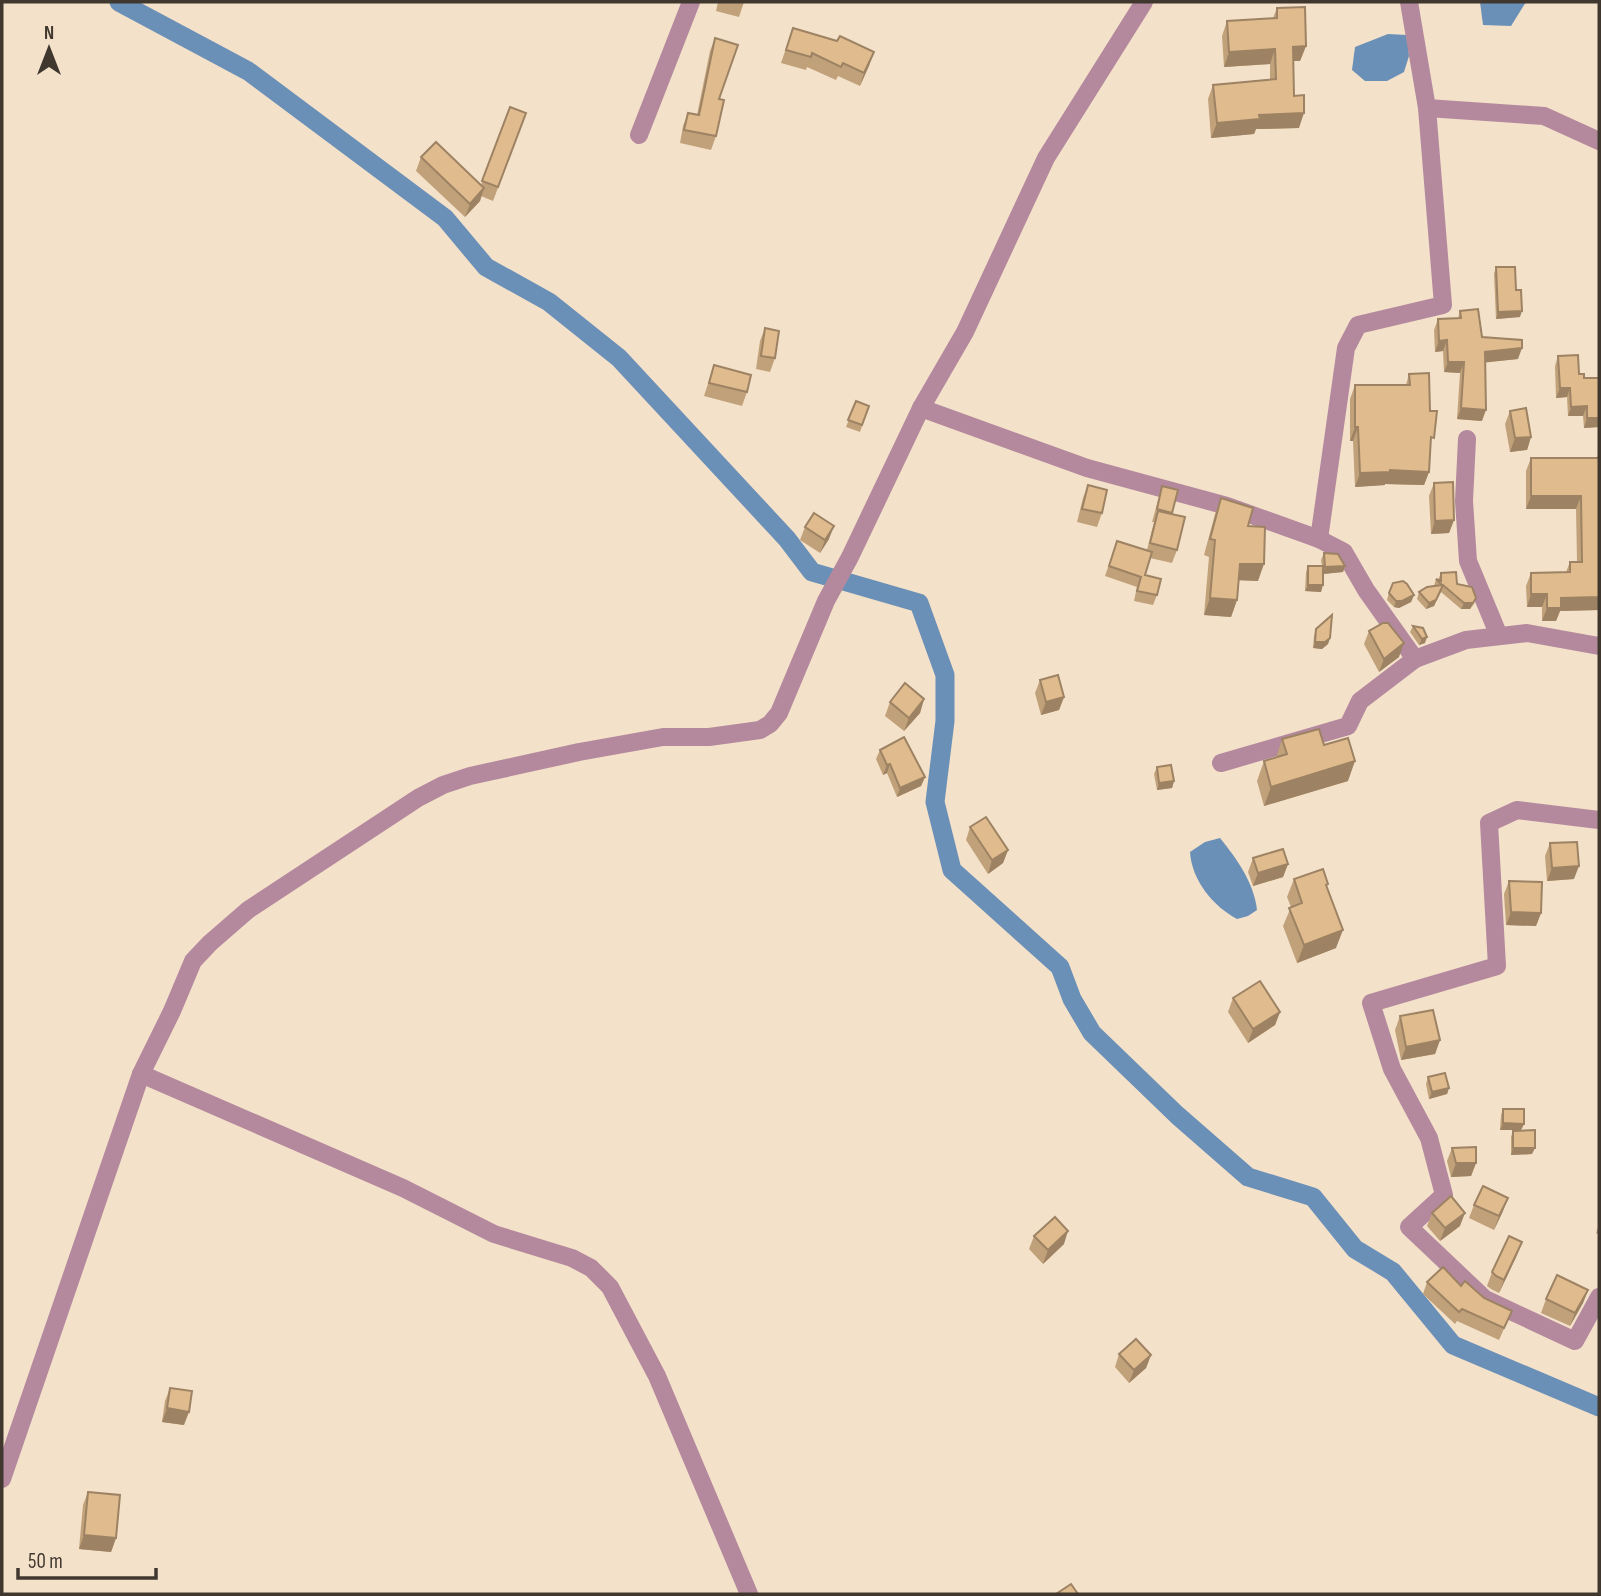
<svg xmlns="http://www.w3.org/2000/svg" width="1601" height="1596" font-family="'Sofia Sans Condensed',sans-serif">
  <rect width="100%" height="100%" fill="#f4e1ca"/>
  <g fill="#6a90b7">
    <polygon points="1480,2 1526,2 1511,26 1483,25"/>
    <polygon points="1388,34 1407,35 1409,56 1404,72 1387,81 1365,81 1352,70 1355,47"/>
    <path d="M1220,838C1237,859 1254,883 1257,910L1248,916L1237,919C1213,906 1192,881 1190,852L1205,842Z"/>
  </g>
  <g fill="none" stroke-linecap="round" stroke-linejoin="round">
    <polyline stroke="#6a90b7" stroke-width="19" points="119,2 248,71 445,218 486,267 549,302 619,358 787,539 812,572 919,603 945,675 945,721 935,802 952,870 1060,967 1072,999 1092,1033 1177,1115 1248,1177 1313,1197 1355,1249 1393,1272 1453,1345 1599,1407"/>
    <g stroke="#b4899d" stroke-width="18">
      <polyline points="1409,2 1427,108 1544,116 1599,141"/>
      <polyline points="639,135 691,2"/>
      <polyline points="921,408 1087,468 1227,506 1319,539 1344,552 1366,590 1415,659 1466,640 1527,633 1599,646"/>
      <polyline points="1467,439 1464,501 1468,561 1499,636"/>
      <polyline points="1319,539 1346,348 1358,325 1443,305 1427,108"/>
      <polyline points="1221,763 1348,726 1360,701 1415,659"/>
      <polyline points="1599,820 1517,810 1489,823 1497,966 1371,1003 1392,1069 1429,1138 1444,1195 1409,1227 1485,1299 1575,1341 1599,1297"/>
      <polyline points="141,1074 403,1188 494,1234 572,1258 591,1268 610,1287 657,1376 749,1594"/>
      <polyline points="2,1479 141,1074 172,1011 193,961 210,943 248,910 418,798 443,785 470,776 579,752 663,737 709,737 760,730 770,724 779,713 826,601 850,557 921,408 965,332 1046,158 1144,2"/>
    </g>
  </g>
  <g fill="#c1a17a">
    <polygon points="718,2 744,2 739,17 716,11"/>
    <polygon points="1277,8 1306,46 1300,61 1293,61 1294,96 1299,128 1256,129 1254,134 1211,138 1208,99 1213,85 1270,79 1270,64 1224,67 1222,36 1227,21 1273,18"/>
    <polygon points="793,28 874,52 860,86 838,76 836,80 807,67 806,70 781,63"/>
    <polygon points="715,38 716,136 711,150 680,143 683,126 688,113 697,115 710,51"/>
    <polygon points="510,107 526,113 493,201 481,196 480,201 465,217 416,171 421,157 481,185"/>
    <polygon points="1496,267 1516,290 1520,317 1496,319 1494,274"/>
    <polygon points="1460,311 1482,337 1518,359 1485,362 1482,421 1457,419 1460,373 1444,372 1443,351 1435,352 1434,330 1438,319 1458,318"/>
    <polygon points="765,328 775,358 770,372 756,369 760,341"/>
    <polygon points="1558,356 1584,378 1599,427 1584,428 1583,416 1568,416 1567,397 1556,398 1555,366"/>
    <polygon points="714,365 747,392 742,406 704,396"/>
    <polygon points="1409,374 1430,449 1429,472 1424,485 1385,484 1385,485 1355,487 1353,441 1350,441 1350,399 1355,385 1406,385"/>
    <polygon points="856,401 869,406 860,432 846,427"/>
    <polygon points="1510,411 1531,437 1527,450 1510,452 1505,424"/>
    <polygon points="1599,451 1599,610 1560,611 1556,621 1542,621 1542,607 1527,607 1526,586 1531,573 1566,572 1570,562 1577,562 1576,509 1526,509 1526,471 1531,458 1597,458"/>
    <polygon points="1434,483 1454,520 1449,533 1431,534 1429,496"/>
    <polygon points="1088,485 1102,513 1097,527 1077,522 1083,498"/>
    <polygon points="1162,486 1178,490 1171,514 1177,550 1172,563 1150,558 1145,575 1157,595 1153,605 1134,601 1137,587 1105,576 1117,541 1147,550 1154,522 1152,522"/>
    <polygon points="1221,498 1248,526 1258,581 1239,580 1237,600 1231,617 1204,615 1209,557 1204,555 1215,514"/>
    <polygon points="805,527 829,539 820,553 800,540"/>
    <polygon points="1324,553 1345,566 1343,572 1323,574 1321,592 1305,591 1306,572 1308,566 1322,566 1321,560"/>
    <polygon points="1441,573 1457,584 1474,604 1470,609 1461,609 1441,592 1434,606 1426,609 1417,599 1419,592 1434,586 1436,579 1438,580"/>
    <polygon points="1390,589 1414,595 1411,602 1399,608 1394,607 1387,600"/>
    <polygon points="1413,626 1425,643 1419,645 1410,632"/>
    <polygon points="1316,629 1330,638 1328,644 1322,649 1313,648 1314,636"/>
    <polygon points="1369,631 1399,657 1379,672 1364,644"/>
    <polygon points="1040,680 1064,697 1059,710 1041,715 1035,693"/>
    <polygon points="924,699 920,713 904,731 885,716 890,702"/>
    <polygon points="1282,739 1324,745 1348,781 1264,806 1257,781 1264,761 1276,758"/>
    <polygon points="880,750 925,777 921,786 897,797 887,773 883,775 876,759"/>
    <polygon points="1157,767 1174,781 1172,788 1157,790 1154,774"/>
    <polygon points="970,827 1008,850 1003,863 988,874 966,840"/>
    <polygon points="1550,843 1574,879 1547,881 1545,856"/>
    <polygon points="1253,858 1288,864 1283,877 1253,886 1248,872"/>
    <polygon points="1294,879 1327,888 1336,948 1297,963 1283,926 1291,907 1287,897"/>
    <polygon points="1509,881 1541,913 1536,926 1506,925 1504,894"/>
    <polygon points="1233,998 1280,1012 1275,1025 1248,1043 1228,1012"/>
    <polygon points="1400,1016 1440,1040 1435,1054 1401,1060 1395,1030"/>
    <polygon points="1428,1077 1449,1088 1447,1094 1429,1099 1426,1084"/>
    <polygon points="1503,1109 1524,1124 1521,1130 1500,1130 1501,1115"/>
    <polygon points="1513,1131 1532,1154 1511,1155 1511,1137"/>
    <polygon points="1452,1148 1476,1163 1471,1176 1451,1177 1447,1161"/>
    <polygon points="1474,1205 1503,1211 1494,1230 1469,1218"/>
    <polygon points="1432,1213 1460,1226 1440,1241 1427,1226"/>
    <polygon points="1599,1224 1599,1235 1596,1233"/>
    <polygon points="1034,1236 1064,1244 1043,1264 1029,1249"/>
    <polygon points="1517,1255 1499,1293 1491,1289 1487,1286 1492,1272"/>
    <polygon points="1427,1282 1461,1286 1512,1311 1499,1340 1457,1321 1455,1324 1423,1294"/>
    <polygon points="1588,1290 1583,1303 1570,1326 1541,1313 1546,1299"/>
    <polygon points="1119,1354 1151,1355 1146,1368 1129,1383 1115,1367"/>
    <polygon points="170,1388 184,1425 162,1422 165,1401"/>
    <polygon points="88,1492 116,1538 111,1552 79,1549 83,1505"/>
  </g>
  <g fill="#9d8363">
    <polygon points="1306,46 1300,61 1288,61 1293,47"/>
    <polygon points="1275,49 1270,64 1224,67 1229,52"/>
    <polygon points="874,52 869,66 860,86 864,73"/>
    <polygon points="1304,113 1299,128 1256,129 1254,134 1211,138 1217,123 1259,115"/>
    <polygon points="484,188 480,201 465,217 470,204"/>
    <polygon points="1522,311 1520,317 1496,319 1498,312"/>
    <polygon points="1447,340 1443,351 1435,352 1439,341"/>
    <polygon points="1522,348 1518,359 1481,363 1485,352"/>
    <polygon points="1448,362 1464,362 1460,373 1444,372"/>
    <polygon points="1560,388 1570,388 1567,397 1556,398"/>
    <polygon points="1587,406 1583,416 1568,416 1571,407"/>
    <polygon points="1461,408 1486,410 1482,421 1457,419"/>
    <polygon points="1587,418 1599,418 1599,427 1584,428"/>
    <polygon points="1355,427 1358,427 1353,441 1350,441"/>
    <polygon points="1531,437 1527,450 1510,452 1515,438"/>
    <polygon points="1390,470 1429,472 1424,485 1385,484 1385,485 1355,487 1360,473"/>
    <polygon points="1531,496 1581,496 1576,509 1526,509"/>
    <polygon points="1454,520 1449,533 1431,534 1435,521"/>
    <polygon points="834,526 829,539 820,553 825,540"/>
    <polygon points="1240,564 1264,564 1258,581 1234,580"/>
    <polygon points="1345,566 1343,572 1323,574 1325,567"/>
    <polygon points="1308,585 1323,585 1321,592 1305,591"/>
    <polygon points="1443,585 1434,606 1426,609 1429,603"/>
    <polygon points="1531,594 1547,594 1542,607 1527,607"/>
    <polygon points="1414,595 1411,602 1399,608 1394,607 1396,601"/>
    <polygon points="1599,597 1599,610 1560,611 1556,621 1542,621 1547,608 1561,598"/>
    <polygon points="1210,598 1237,600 1231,617 1204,615"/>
    <polygon points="1476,598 1470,609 1461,609 1464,603"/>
    <polygon points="1427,637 1425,643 1419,645 1422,639"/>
    <polygon points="1330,638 1328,644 1322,649 1313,648 1315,642"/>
    <polygon points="1404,643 1399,657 1379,672 1384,659"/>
    <polygon points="1064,697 1059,710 1041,715 1046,702"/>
    <polygon points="924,699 920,713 904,731 909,718"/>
    <polygon points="1355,761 1348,781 1264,806 1271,787"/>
    <polygon points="890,764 887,773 883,775 887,765"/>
    <polygon points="925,777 921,786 897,797 900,788"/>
    <polygon points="1174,781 1172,788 1157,790 1159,783"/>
    <polygon points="1008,850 1003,863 988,874 992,860"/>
    <polygon points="1288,864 1283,877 1253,886 1258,873"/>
    <polygon points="1579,866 1574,879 1547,881 1552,868"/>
    <polygon points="1511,912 1541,913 1536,926 1506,925"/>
    <polygon points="1343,930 1336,948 1297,963 1304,945"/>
    <polygon points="1280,1012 1275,1025 1248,1043 1253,1029"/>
    <polygon points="1440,1040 1435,1054 1401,1060 1406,1047"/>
    <polygon points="1449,1088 1447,1094 1429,1099 1432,1092"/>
    <polygon points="1503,1123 1524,1124 1521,1130 1500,1130"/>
    <polygon points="1513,1148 1535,1148 1532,1154 1511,1155"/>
    <polygon points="1456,1163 1476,1163 1471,1176 1451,1177"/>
    <polygon points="1508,1198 1503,1211 1494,1230 1499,1216"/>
    <polygon points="1465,1213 1460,1226 1440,1241 1445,1228"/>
    <polygon points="1068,1231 1064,1244 1043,1264 1048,1250"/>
    <polygon points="1522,1242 1517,1255 1499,1293 1504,1280"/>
    <polygon points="1588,1290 1583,1303 1570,1326 1575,1313"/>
    <polygon points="1151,1355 1146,1368 1129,1383 1134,1370"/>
    <polygon points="167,1408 189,1412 184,1425 162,1422"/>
    <polygon points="84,1535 116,1538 111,1552 79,1549"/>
  </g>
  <g fill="#e0bb8e" stroke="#9d8363" stroke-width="2">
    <polygon points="1305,7 1306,46 1293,47 1294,96 1304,95 1304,113 1259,115 1260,119 1217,123 1213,85 1276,79 1275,49 1229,52 1227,21 1277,18 1277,8"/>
    <polygon points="793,28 837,41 840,36 874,52 864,73 843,63 841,67 812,53 811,57 786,50"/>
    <polygon points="715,38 738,45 719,99 724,100 716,136 684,130 688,113 699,115"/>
    <polygon points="510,107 526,113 498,187 482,181"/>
    <polygon points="436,142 484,188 470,204 421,157"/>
    <polygon points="1496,267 1515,267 1516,290 1521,290 1522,311 1498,312"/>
    <polygon points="1478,309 1482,337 1522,340 1522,348 1485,352 1486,410 1461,408 1464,362 1448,362 1447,340 1439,341 1438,319 1461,318 1460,311"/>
    <polygon points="765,328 779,331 775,358 761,356"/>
    <polygon points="1578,355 1579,374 1584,374 1584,378 1599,378 1599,418 1587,418 1587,406 1571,407 1570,388 1560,388 1558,356"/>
    <polygon points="714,365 751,375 747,392 709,383"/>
    <polygon points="1429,373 1430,411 1437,411 1434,438 1431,437 1429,472 1390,470 1390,472 1360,473 1358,427 1355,427 1355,385 1410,385 1409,374"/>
    <polygon points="856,401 869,406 862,425 848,420"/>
    <polygon points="1526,408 1531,437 1515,438 1510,411"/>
    <polygon points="1531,458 1599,458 1599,597 1561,598 1561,608 1547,608 1547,594 1531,594 1531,573 1570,572 1570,562 1582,562 1581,496 1531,496"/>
    <polygon points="1453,482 1454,520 1435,521 1434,483"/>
    <polygon points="1088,485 1107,490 1102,513 1082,509"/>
    <polygon points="1162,486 1178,490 1172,513 1157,509"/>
    <polygon points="1221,498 1253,508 1248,526 1265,527 1264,564 1240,564 1237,600 1210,598 1215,540 1210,539"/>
    <polygon points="1158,511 1185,517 1177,550 1150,543"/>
    <polygon points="814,513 834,526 825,540 805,527"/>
    <polygon points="1117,541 1152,552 1145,575 1161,579 1157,595 1137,591 1141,577 1109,566"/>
    <polygon points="1324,553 1338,554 1345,566 1325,567"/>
    <rect x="1308" y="566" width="15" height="19"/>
    <polygon points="1456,572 1457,584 1472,587 1476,598 1473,603 1464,603 1443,585 1436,600 1429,603 1419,592 1427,587 1442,585 1436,579 1441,581 1441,573"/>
    <polygon points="1403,581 1407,584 1414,595 1402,601 1396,601 1389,593 1393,583"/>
    <polygon points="1332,615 1330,638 1325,642 1315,642 1316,629"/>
    <polygon points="1383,623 1388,623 1404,643 1384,659 1369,631"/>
    <polygon points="1413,626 1423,628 1427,637 1422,639"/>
    <polygon points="1058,675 1064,697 1046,702 1040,680"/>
    <polygon points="905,683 924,699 909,718 890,702"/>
    <polygon points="1319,729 1324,745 1348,738 1355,761 1271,787 1264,761 1287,754 1282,739"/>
    <polygon points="904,737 925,777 900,788 890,764 887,765 880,750"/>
    <polygon points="1171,765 1174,781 1159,783 1157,767"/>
    <polygon points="986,817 1008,850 992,860 970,827"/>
    <polygon points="1577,842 1579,866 1552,868 1550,843"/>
    <polygon points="1283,849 1288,864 1258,873 1253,858"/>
    <polygon points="1323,869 1328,884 1326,885 1343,930 1304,945 1289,908 1302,903 1294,879"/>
    <polygon points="1509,881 1542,882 1541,913 1511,912"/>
    <polygon points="1260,981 1280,1012 1253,1029 1233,998"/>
    <polygon points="1433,1010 1440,1040 1406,1047 1400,1016"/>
    <polygon points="1445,1073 1449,1088 1432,1092 1428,1077"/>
    <polygon points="1503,1109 1524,1109 1524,1124 1503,1123"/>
    <polygon points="1535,1130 1535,1148 1513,1148 1513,1131"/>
    <polygon points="1476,1147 1476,1163 1456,1163 1452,1148"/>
    <polygon points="1483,1186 1508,1198 1499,1216 1474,1205"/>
    <polygon points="1451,1196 1465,1213 1445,1228 1432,1213"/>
    <polygon points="1055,1217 1068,1231 1048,1250 1034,1236"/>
    <polygon points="1509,1236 1522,1242 1504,1280 1496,1276 1492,1272"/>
    <polygon points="1443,1267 1461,1286 1465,1281 1484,1298 1512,1311 1504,1328 1462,1309 1459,1312 1427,1282"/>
    <polygon points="1557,1275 1588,1290 1575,1313 1546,1299"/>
    <polygon points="1136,1339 1151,1355 1134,1370 1119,1354"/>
    <polygon points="170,1388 192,1391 189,1412 167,1408"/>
    <polygon points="88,1492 120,1495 116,1538 84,1535"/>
    <polygon points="1071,1584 1078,1594 1056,1594"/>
  </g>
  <rect width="1601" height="1596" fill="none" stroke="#40382f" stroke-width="7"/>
  <g transform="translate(49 49)" stroke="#f4e1ca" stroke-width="5" paint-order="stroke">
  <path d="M0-5L12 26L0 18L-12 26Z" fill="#40382f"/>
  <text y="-10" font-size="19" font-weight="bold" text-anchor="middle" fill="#40382f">N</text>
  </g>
  <path d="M18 1568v10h138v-10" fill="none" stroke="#40382f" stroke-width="3.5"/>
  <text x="28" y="1568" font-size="21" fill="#40382f" stroke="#f4e1ca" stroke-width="5" paint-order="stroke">50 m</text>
</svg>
